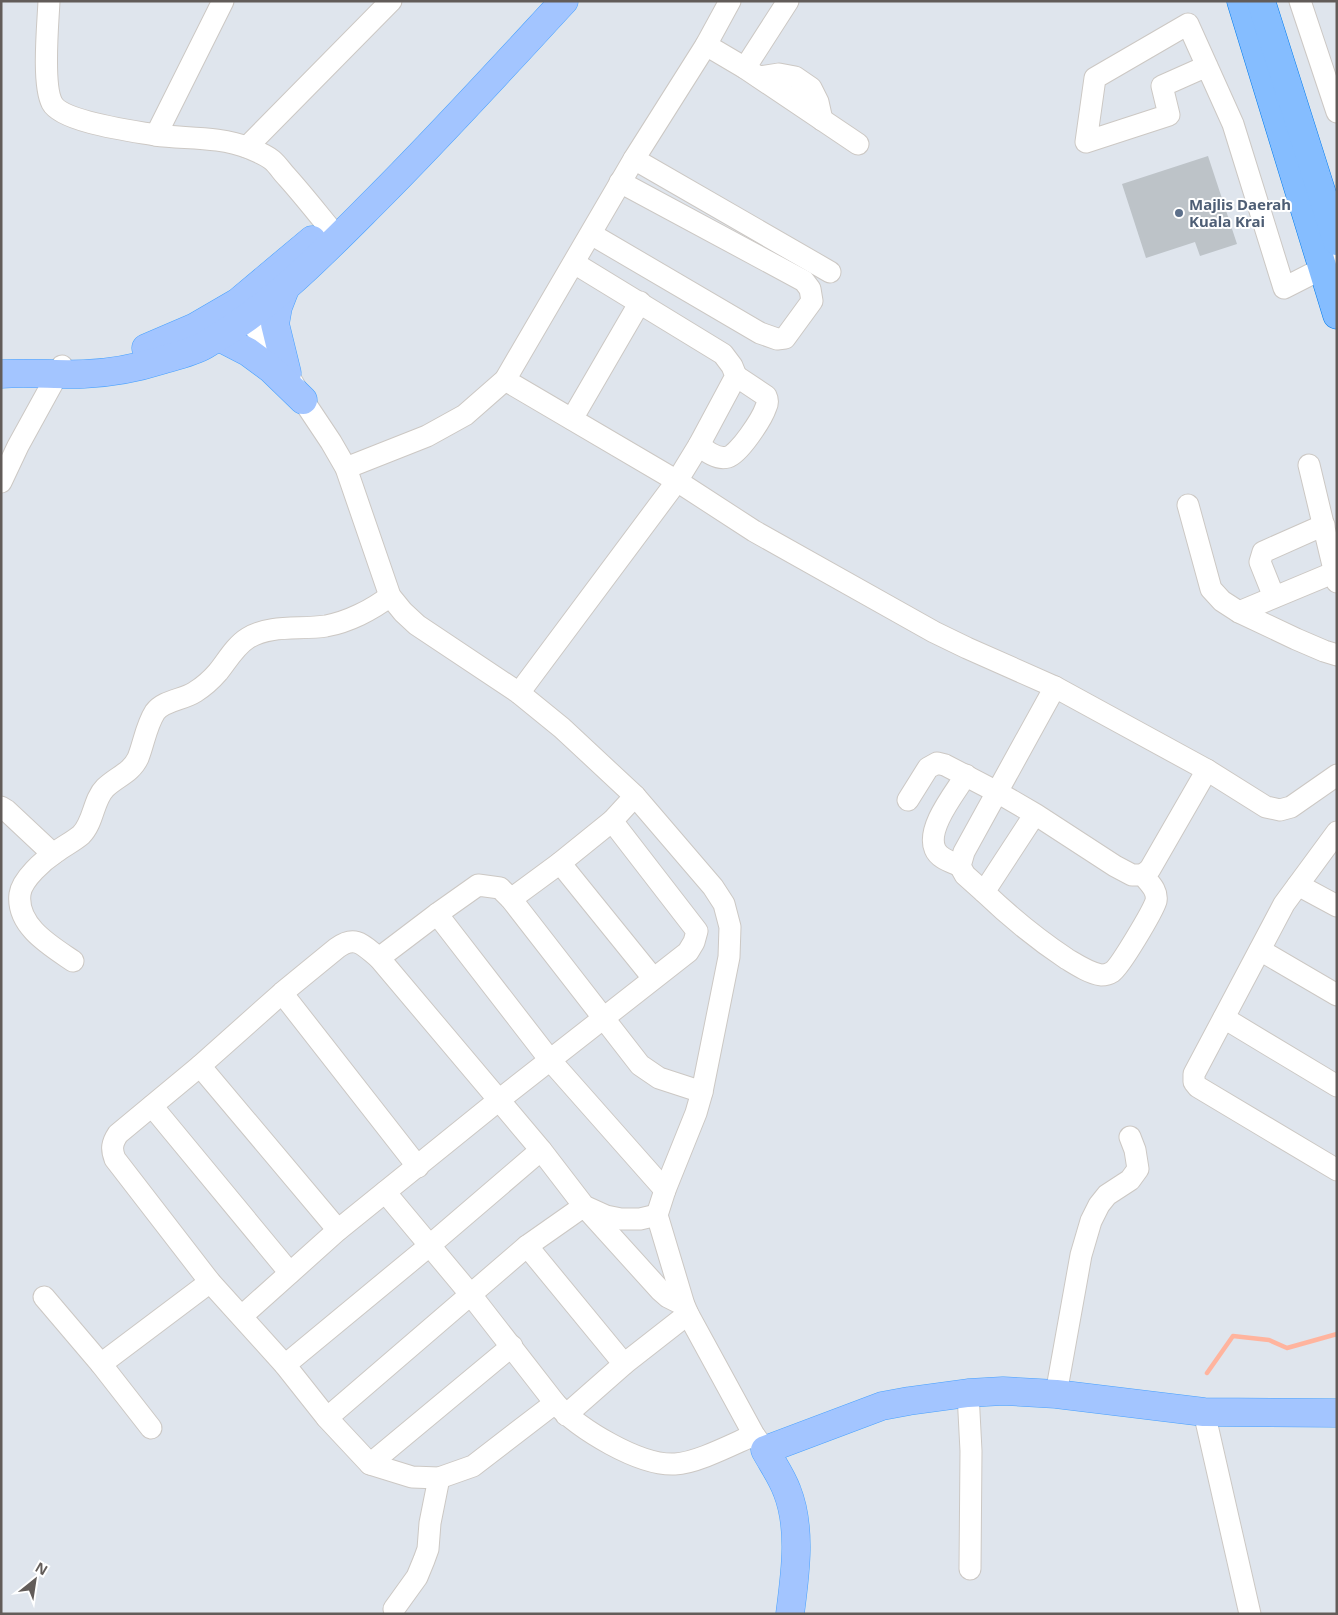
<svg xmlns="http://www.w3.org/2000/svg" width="1338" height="1615" font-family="'Noto Sans',sans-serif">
  <rect width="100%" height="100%" fill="#dfe5ed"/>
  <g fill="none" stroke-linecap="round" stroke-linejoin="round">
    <polyline stroke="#ffb49e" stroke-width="4.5" points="1207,1373 1233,1336 1269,1340 1287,1348 1337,1334"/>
  </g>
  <polygon fill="#bdc3c8" points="1208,156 1237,244 1200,256 1195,242 1146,258 1122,184"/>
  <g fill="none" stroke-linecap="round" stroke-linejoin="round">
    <g stroke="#ccc8c4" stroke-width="23">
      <g id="minor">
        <path d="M49,1C48,24 42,84 52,103C62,122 133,131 155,135C185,139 219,136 249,148C256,151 266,155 272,160C278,165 282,172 287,177C305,197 321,218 338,238"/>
        <polyline points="1300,1 1337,112"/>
        <polyline points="706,45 745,68 858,144"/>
        <polyline points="1207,66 1162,86 1169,115 1086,142 1095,78 1188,24 1233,124 1284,288 1337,261"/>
        <polyline points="745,68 788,1"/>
        <polyline points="759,77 779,74 795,77 811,88 818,102 822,120"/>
        <polyline points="156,135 223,1"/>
        <polyline points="247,147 391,1"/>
        <polyline points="634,159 830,272"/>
        <polyline points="591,234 760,333 777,339 785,338 812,301 810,289 804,281 620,182"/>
        <polyline points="240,305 248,318 287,373 303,400 331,442 346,468 390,596 403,612 417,625 519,693 562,728 635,796 713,887 724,904 730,927 729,957 702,1092 696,1113 665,1190 657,1215 684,1305 688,1314 754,1435 765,1450"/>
        <polyline points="505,380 677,481 754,531 934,632 967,648 1055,687 1207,770 1266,807 1280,810 1291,807 1337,775"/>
        <polyline points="572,419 640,302"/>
        <path d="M699,445C707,452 717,460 728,457C739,454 762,419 766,407C768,403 768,400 766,396L736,376"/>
        <polyline points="1309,465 1337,582"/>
        <polyline points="346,468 427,436 465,415 505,380 634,159 706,45 730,1"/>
        <polyline points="1,482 18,446 62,366"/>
        <polyline points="1188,505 1211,589 1222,601 1239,612 1296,639 1324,651 1337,655"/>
        <polyline points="1274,597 1260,562 1263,552 1324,525"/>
        <polyline points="1239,612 1335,572"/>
        <polyline points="519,693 677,481 699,445 736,376 732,366 723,354 574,263"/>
        <path d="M908,800L928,768L937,763L945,765L997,792L1035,814L1115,866L1132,875H1143C1149,883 1158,890 1156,901C1153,911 1120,967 1112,972C1109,974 1104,975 1101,975C1089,973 1077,965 1067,959C1037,939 1010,917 984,892L1035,814"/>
        <polyline points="1,807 6,810 53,854"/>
        <polyline points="1337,832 1284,904 1194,1074 1194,1082 1198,1087 1337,1170"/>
        <polyline points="560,863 653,978"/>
        <path d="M960,866C952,862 939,859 935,849C926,828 955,793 966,775"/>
        <polyline points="1143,875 1150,869 1207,770"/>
        <polyline points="1298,885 1337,906"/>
        <polyline points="984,892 965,875 960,866 964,852 1055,687"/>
        <polyline points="511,899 560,863 612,821 635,796"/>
        <polyline points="437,914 550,1060 665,1190"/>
        <polyline points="1260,950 1337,995"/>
        <path d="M379,958C364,946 356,934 337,948L282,993L200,1066L118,1134C112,1143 111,1149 115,1159L210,1282L285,1365L327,1418L370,1464L412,1477L439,1478L473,1466L555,1403"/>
        <path d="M73,961C51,946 16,926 20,894C22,879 44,860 56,852C64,846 74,841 81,835C94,822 93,800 105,788C116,777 131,773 138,758C144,743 146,726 155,712C164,700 183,700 195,692C203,687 212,679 218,672C227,661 235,646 248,638C271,624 300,630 326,626C348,622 372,610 390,596"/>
        <polyline points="282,993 418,1167"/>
        <polyline points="1224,1018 1337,1086"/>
        <polyline points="200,1066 338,1230"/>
        <polyline points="152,1106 290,1273"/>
        <path d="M385,1192L471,1295L555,1403C579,1429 639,1466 675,1464C697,1463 733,1444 754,1435"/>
        <polyline points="657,1215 640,1219 621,1219 606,1216 584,1206 541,1150 379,958 437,914 478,885 500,888 511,899 640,1065 659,1078 702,1092"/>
        <polyline points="527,1246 624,1364 688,1314"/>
        <polyline points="44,1297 101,1364 151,1428"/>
        <polyline points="242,1316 338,1230 499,1100 688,952 694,942 697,931 612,821"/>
        <polyline points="101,1364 210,1282"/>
        <polyline points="285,1365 429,1246 541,1150"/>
        <polyline points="968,1393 971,1451 970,1569"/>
        <polyline points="1056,1394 1081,1255 1091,1221 1099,1205 1107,1195 1130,1180 1138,1169 1135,1150 1130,1137"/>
        <polyline points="1204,1412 1250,1614"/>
        <polyline points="566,1415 624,1364"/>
        <polyline points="327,1418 527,1246 584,1206 660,1290 668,1297 684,1305"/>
        <polyline points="370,1464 512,1346"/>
        <polyline points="394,1609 417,1577 424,1560 428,1549 430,1523 439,1478"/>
      </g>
    </g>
    <g stroke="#48a1fe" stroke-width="29">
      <g id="major">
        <polyline points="285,289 278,307 275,324 287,373"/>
        <polyline points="217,336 248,352 271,369 303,400"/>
        <polyline points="146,348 195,327 238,302 312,240"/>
        <path d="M1,374C29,372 57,375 84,374C110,373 137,368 162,360C176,356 193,352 205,345C273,306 322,254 377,199C441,135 502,68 564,1"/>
        <path d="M790,1614C795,1575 802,1529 787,1491C782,1477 772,1463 765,1450L882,1406L909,1401L968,1393L1003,1391L1056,1394L1204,1412L1337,1413"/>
      </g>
    </g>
    <g stroke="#007bed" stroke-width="29">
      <g id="highway">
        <polyline points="1241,1 1337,315"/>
        <polyline points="1261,1 1337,241"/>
      </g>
    </g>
    <use href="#minor" stroke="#fff" stroke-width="21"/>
    <use href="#major" stroke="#a3c5ff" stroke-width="28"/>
    <use href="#highway" stroke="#85bdff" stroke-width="28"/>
  </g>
  <circle fill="#5c6f8a" stroke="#fff" stroke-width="2" cx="1179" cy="213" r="5"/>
  <g text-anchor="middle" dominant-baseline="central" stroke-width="4" stroke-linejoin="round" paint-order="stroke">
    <g font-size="15" font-weight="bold" fill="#4e5e75" stroke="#fff" text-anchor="start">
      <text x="1189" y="204">Majlis Daerah<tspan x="1189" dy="17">Kuala Krai</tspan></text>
    </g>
  </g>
  <rect width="1338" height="1615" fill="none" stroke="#625c59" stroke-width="5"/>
  <g transform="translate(35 1580) rotate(30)" stroke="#ffffff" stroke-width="4" paint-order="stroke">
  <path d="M0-4L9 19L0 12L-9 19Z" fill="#625c59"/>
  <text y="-8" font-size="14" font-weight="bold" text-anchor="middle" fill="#625c59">N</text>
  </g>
</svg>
